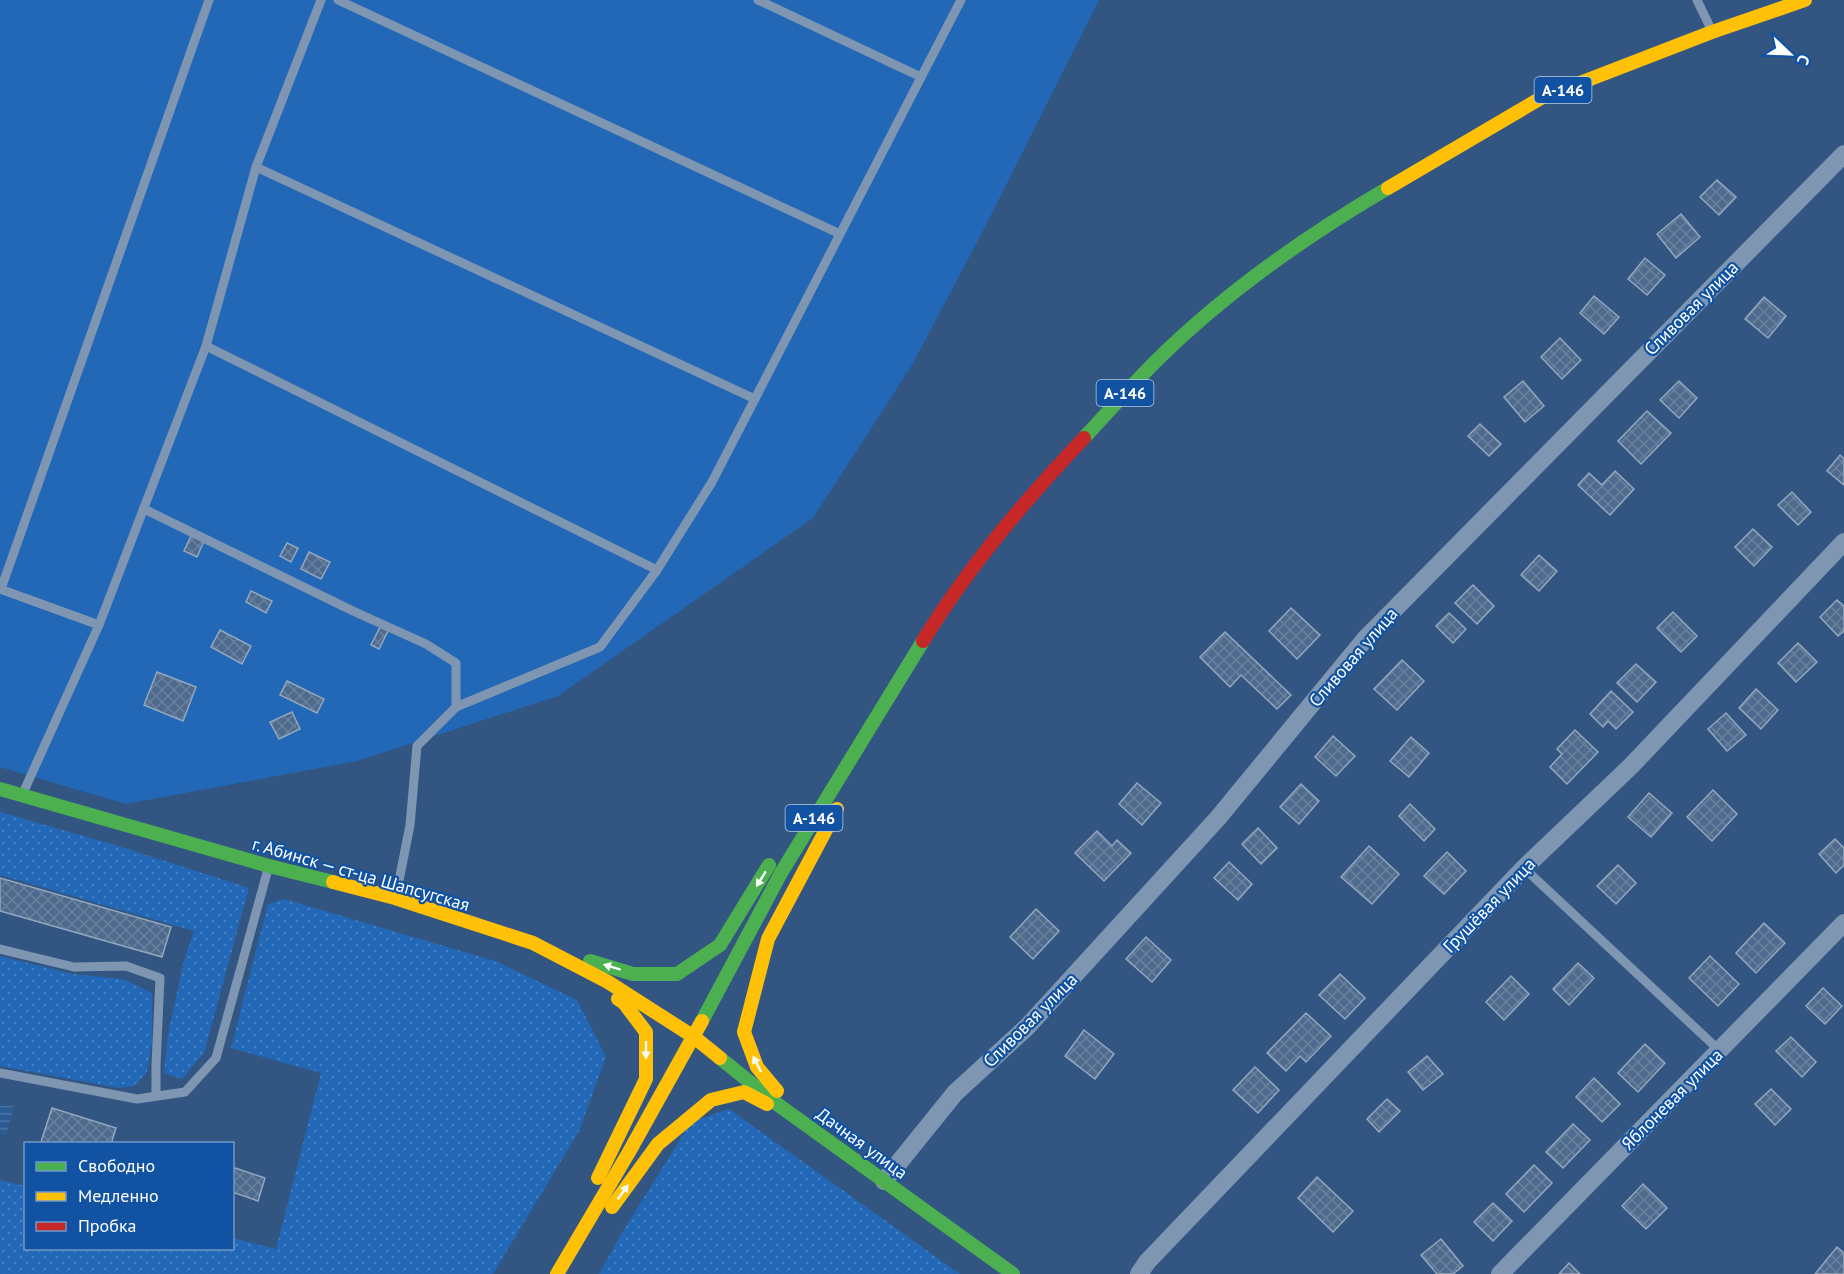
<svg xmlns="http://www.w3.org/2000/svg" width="1844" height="1274" font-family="'PT Sans',sans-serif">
  <defs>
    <pattern id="grass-dots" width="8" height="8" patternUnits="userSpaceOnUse" patternTransform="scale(1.5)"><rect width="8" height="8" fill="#2268b7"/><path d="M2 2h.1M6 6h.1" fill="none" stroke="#437fc2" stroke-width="1.8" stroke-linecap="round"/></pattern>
    <pattern id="water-rules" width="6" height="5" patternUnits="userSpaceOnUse" patternTransform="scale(1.5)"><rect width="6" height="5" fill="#2d5c95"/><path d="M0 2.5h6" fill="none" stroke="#4c74a5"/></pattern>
    <pattern id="building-cross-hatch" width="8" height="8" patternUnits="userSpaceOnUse" patternTransform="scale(1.5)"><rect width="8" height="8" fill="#4e6b8e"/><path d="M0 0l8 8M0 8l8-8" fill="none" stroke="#69819f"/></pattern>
  </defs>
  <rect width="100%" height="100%" fill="#325681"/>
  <g fill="url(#grass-dots)">
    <polygon points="0,812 115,845 249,888 204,1053 182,1079 164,1073 168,1035 183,964 194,931 0,875"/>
    <polygon points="284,899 495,961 577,1000 606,1057 579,1131 493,1274 0,1274 0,1180 25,1186 26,1248 232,1248 233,1238 276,1249 321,1073 231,1048 268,904"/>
    <polygon points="0,956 72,974 123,979 152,993 152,1042 147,1072 135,1086 119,1088 0,1066"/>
    <polygon points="729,1109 960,1274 599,1274 623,1231 691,1122"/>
  </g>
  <polygon fill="#2268b7" points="0,0 1099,0 986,225 912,365 813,518 558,696 357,761 126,804 0,767"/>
  <polygon fill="url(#water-rules)" points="0,1106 14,1106 6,1135 0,1133"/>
  <g fill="url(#building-cross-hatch)" stroke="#93a7be" stroke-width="1.5">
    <polygon points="1717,180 1736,197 1719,215 1700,197"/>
    <polygon points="1681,214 1700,237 1676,258 1657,234"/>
    <polygon points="1645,258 1665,275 1647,295 1628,279"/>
    <polygon points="1594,296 1619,317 1604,334 1580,313"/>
    <polygon points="1764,297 1786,316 1768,338 1745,319"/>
    <polygon points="1560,338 1581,360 1562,379 1541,357"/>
    <polygon points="1523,381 1544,406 1525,422 1504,397"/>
    <polygon points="1679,381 1697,398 1679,418 1660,400"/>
    <polygon points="1647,411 1671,433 1641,464 1618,441"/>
    <polygon points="1480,424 1501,444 1489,456 1468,436"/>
    <polygon points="1840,455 1844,459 1844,485 1827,471"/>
    <polygon points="1615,471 1634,489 1610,515 1578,485 1589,473 1602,485"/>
    <polygon points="1792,492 1811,512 1798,525 1778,505"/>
    <polygon points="1753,529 1772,547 1754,566 1735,547"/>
    <polygon points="191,536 204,541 197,557 184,551"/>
    <polygon points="287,543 298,548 291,562 280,556"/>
    <polygon points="309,552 330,562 321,579 301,569"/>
    <polygon points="1539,555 1557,571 1539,591 1521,575"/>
    <polygon points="1473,585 1494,606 1477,624 1455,603"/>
    <polygon points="251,591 272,601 266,613 246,602"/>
    <polygon points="1837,600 1844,606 1844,631 1838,636 1820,617"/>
    <polygon points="1291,608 1320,635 1297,659 1269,631"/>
    <polygon points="1673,612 1697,636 1681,652 1657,628"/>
    <polygon points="1449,613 1466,629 1453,643 1436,626"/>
    <polygon points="380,627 388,631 379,649 371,645"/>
    <polygon points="220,630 251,646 242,664 211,647"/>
    <polygon points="1225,632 1291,695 1277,709 1241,675 1230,687 1200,657"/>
    <polygon points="1798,643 1817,662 1796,682 1778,663"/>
    <polygon points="1402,660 1424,681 1397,710 1374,689"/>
    <polygon points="1636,664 1656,682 1637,702 1617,683"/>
    <polygon points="157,672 196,687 183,721 144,705"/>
    <polygon points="287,681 324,699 317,713 280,695"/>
    <polygon points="1756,689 1778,710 1761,729 1739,708"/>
    <polygon points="1611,691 1633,712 1616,729 1608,721 1603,727 1590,714"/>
    <polygon points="292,712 300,729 279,739 270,722"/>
    <polygon points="1726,713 1746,735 1727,751 1708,729"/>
    <polygon points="1575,730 1598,752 1567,784 1550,767 1562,754 1557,749"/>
    <polygon points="1333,736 1355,756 1336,776 1315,757"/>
    <polygon points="1411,737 1429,753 1409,777 1390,761"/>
    <polygon points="1137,783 1161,803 1142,825 1119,804"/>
    <polygon points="1301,784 1319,801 1299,824 1280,807"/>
    <polygon points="1713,790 1737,814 1712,841 1687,817"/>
    <polygon points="1649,793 1672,813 1651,837 1628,817"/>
    <polygon points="1410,804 1435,829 1424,841 1399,816"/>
    <polygon points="1258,828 1277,848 1261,864 1242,844"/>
    <polygon points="1097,831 1112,846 1117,840 1131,853 1104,881 1075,853"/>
    <polygon points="1835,839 1844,848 1844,865 1836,873 1819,854"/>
    <polygon points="1369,846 1399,874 1372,904 1341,877"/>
    <polygon points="1447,852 1466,871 1444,894 1424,876"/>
    <polygon points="1229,862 1252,884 1238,900 1214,878"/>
    <polygon points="1618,865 1636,883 1616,904 1597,886"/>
    <polygon points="0,878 171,927 162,957 0,911"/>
    <polygon points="1036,909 1059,931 1033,959 1010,937"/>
    <polygon points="1764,923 1785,943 1756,973 1736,953"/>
    <polygon points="1146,937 1171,960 1152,982 1126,959"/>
    <polygon points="1710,956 1739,984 1718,1006 1689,978"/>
    <polygon points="1578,963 1594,978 1569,1005 1553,989"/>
    <polygon points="1340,974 1365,998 1345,1019 1319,995"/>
    <polygon points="1511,976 1529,994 1504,1020 1486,1002"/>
    <polygon points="1823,988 1842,1006 1825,1024 1806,1006"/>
    <polygon points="1306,1013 1331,1036 1306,1062 1300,1056 1286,1071 1267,1053"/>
    <polygon points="1084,1030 1114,1054 1095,1079 1065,1056"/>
    <polygon points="1791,1037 1816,1062 1802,1077 1776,1051"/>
    <polygon points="1645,1044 1665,1063 1638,1092 1618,1073"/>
    <polygon points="1427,1056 1443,1074 1423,1090 1408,1072"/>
    <polygon points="1255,1067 1279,1090 1258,1113 1233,1090"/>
    <polygon points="1594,1078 1620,1104 1602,1122 1576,1097"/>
    <polygon points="1771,1089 1791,1109 1775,1125 1755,1104"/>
    <polygon points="1387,1099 1400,1111 1379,1132 1367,1119"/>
    <polygon points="52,1108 116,1128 111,1144 41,1142"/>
    <polygon points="1573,1124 1590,1140 1563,1168 1546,1152"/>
    <polygon points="1534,1165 1552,1183 1524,1212 1506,1194"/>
    <polygon points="232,1167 265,1178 258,1201 232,1192"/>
    <polygon points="1317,1177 1353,1211 1333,1232 1298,1198"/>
    <polygon points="1643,1184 1667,1208 1646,1229 1622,1206"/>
    <polygon points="1493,1203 1512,1221 1493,1241 1474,1222"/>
    <polygon points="1441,1239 1463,1266 1453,1274 1437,1274 1421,1255"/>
    <polygon points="1837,1247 1844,1253 1844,1274 1815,1274"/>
    <polygon points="1569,1263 1580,1274 1559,1274"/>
  </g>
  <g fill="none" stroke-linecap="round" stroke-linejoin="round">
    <g stroke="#7e96b1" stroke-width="9">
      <polyline points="338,0 840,234"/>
      <polyline points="758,0 921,77"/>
      <polyline points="1697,0 1710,27"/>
      <polyline points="256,167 755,399"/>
      <polyline points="206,346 657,570"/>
      <polyline points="144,509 353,611 426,644 456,663 456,707"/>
      <polyline points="0,589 99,625"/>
      <polyline points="1,589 209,0"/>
      <polyline points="23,793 99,625 206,346 256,167 321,0"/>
      <polyline points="1524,868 1720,1051"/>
      <polyline points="396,896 410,825 417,746 456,707 600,647 657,570 712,482 961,0"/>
      <polyline points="0,949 74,967 126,966 160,978 156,1065 156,1096"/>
      <polyline points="0,1073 137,1099 185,1092 216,1058 268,869"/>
    </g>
    <g stroke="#7e96b1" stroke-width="18">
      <polyline points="884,1181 955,1093 1027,1027 1218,818 1366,638 1844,154"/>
      <polyline points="1139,1274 1147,1262 1524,868 1631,766 1844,542"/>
      <polyline points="1500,1274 1844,923"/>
    </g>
    <g stroke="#4caf50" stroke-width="14">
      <path d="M1084,438C1108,412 1132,385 1157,360C1225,293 1306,236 1388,188"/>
      <polyline points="0,789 269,866 333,882"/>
      <polyline points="590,961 633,974 677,974 720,945 769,865"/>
      <polyline points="702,1021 781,873 923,641"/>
      <polyline points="720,1058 777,1104 1013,1274"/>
    </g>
    <g stroke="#ffc107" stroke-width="14">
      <polyline points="1388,188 1541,98 1712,32 1805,0"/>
      <polyline points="333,882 395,898 533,943 608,982 694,1037 720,1058"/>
      <polyline points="777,1091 757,1067 744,1032 768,939 837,809"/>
      <polyline points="598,1178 646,1079 646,1032 624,1003 618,999"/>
      <polyline points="612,1207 658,1144 711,1100 744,1092 767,1104"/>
      <polyline points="557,1274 629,1152 702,1021"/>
    </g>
    <path stroke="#c62828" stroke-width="14" d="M923,641C968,567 1025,500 1084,438"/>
  </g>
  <defs><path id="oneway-solid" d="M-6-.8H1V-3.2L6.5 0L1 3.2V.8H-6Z" transform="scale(1.5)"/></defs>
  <g fill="#f6fbf6">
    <use href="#oneway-solid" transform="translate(761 879) rotate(122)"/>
    <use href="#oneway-solid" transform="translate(612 967) rotate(-163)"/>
    <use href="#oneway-solid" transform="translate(646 1050) rotate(90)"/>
    <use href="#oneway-solid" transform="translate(757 1064) rotate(-117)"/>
    <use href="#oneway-solid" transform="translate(623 1192) rotate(-54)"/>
  </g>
  <g text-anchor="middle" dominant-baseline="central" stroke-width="4.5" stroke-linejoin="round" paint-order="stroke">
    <g fill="#1153a2" stroke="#b8cbe3" stroke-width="1.5">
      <rect x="1534.5" y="77" width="57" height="26" rx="4.5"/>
      <rect x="1096.5" y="380" width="57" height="26" rx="4.5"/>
      <rect x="785.5" y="805" width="57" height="26" rx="4.5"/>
    </g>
    <g font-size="16" font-weight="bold" fill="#fff">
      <text x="1563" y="90">А-146</text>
      <text x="1125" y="393">А-146</text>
      <text x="814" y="818">А-146</text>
    </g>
    <g font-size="18" fill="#fff" stroke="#1153a2">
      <text transform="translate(1691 308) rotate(-45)">Сливовая улица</text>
      <text transform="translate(1353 657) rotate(-49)">Сливовая улица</text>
      <text transform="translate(361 874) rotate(16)">г. Абинск — ст-ца Шапсугская</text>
      <text transform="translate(1489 905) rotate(-46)">Грушёвая улица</text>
      <text transform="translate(1030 1020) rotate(-45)">Сливовая улица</text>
      <text transform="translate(1672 1099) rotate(-45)">Яблоневая улица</text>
      <text transform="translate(862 1143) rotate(36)">Дачная улица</text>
    </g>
  </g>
  <rect x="24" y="1142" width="210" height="108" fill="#1153a2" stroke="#7098c7" stroke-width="1.5"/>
  <rect x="36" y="1162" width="30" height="9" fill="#4caf50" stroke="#7098c7" stroke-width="1.5"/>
  <text x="78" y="1172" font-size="18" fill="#ffffff">Свободно</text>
  <rect x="36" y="1192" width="30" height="9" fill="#ffc107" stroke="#7098c7" stroke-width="1.5"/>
  <text x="78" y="1202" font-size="18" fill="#ffffff">Медленно</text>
  <rect x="36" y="1222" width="30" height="9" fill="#c62828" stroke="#7098c7" stroke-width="1.5"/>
  <text x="78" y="1232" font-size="18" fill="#ffffff">Пробка</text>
  <g transform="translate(1790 54) rotate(113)" stroke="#1153a2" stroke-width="4.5" paint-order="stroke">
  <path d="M0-4.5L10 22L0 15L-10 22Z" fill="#ffffff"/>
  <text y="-9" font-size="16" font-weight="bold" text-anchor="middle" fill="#ffffff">С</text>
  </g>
</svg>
